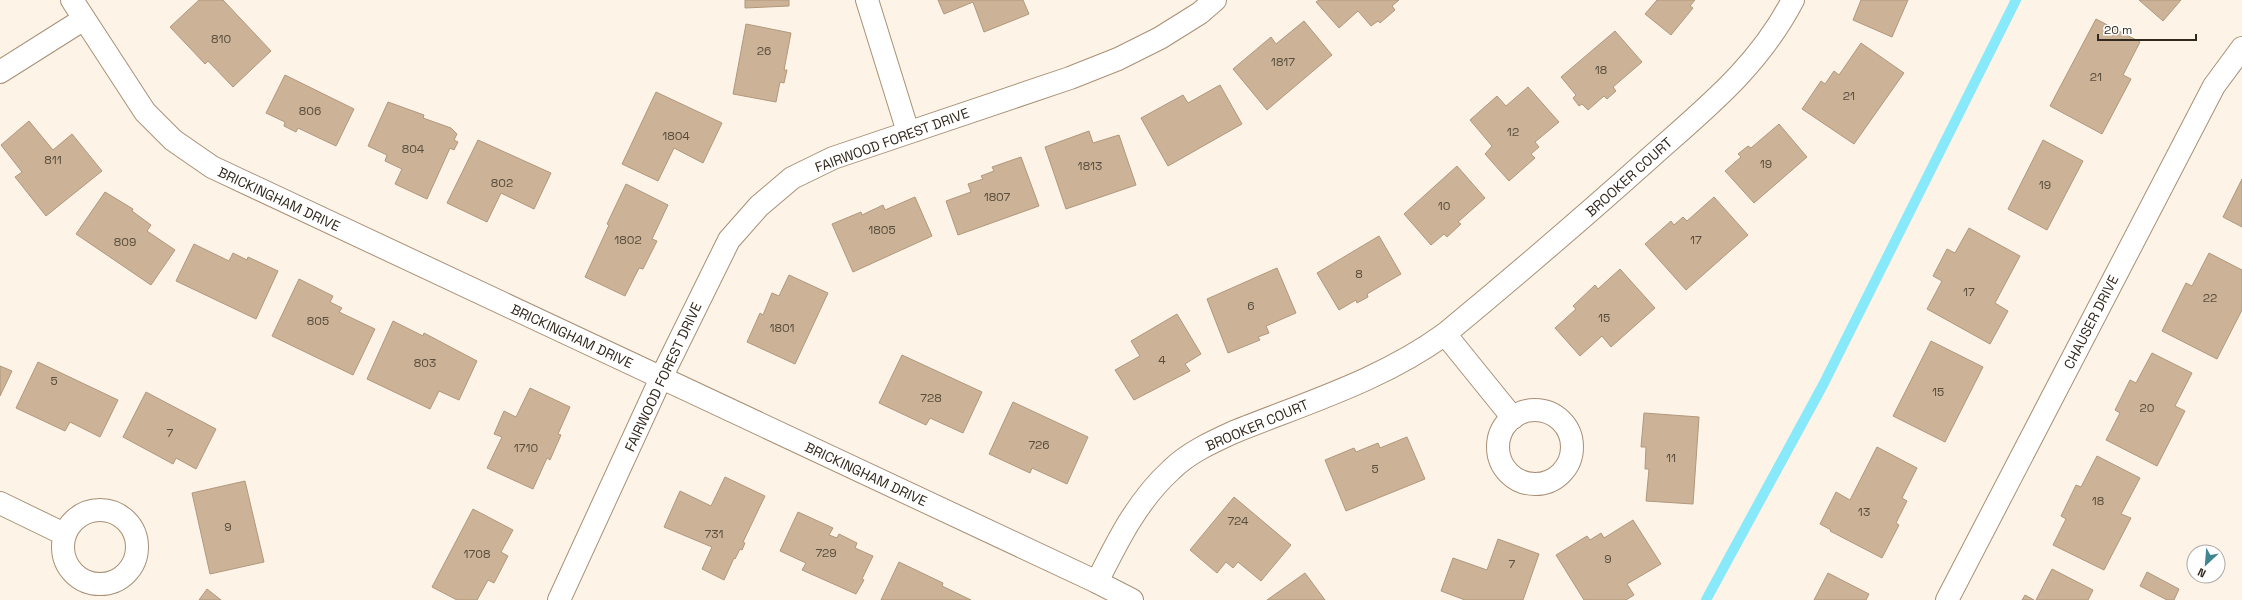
<svg xmlns="http://www.w3.org/2000/svg" width="2242" height="600" font-family="'Space Grotesk',sans-serif">
  <rect width="100%" height="100%" fill="#fdf3e7"/>
  <g fill="none" stroke-linecap="round" stroke-linejoin="round">
    <polyline stroke="#87e9f9" stroke-width="10" points="1706,600 1823,385 2016,0"/>
  </g>
  <g fill="#ccb397" stroke="#b0987d">
    <polygon points="199,0 223,0 271,51 233,87 208,61 205,64 170,27"/>
    <polygon points="745,0 789,0 789,6 745,8"/>
    <polygon points="938,0 1023,0 1029,14 984,32 973,2 944,14"/>
    <polygon points="1319,0 1399,0 1392,6 1395,10 1380,23 1378,21 1371,26 1358,11 1339,28 1316,2"/>
    <polygon points="1657,0 1695,0 1690,6 1693,8 1671,35 1645,14"/>
    <polygon points="1861,0 1908,0 1892,37 1853,20"/>
    <polygon points="2139,0 2181,0 2163,21"/>
    <polygon points="2096,19 2140,42 2123,75 2131,79 2102,134 2050,106"/>
    <polygon points="1304,21 1332,55 1267,110 1233,69 1271,37 1276,44"/>
    <polygon points="746,24 791,33 784,70 787,70 784,83 780,82 776,102 733,94"/>
    <polygon points="1615,31 1642,62 1613,87 1616,91 1607,99 1604,96 1588,110 1582,104 1579,106 1573,98 1576,95 1561,77"/>
    <polygon points="1861,43 1904,73 1854,144 1802,109 1821,81 1825,84 1834,71 1839,75"/>
    <polygon points="285,75 354,109 336,146 298,128 296,132 284,126 285,122 266,113"/>
    <polygon points="1220,85 1242,124 1168,166 1141,118 1183,95 1188,103"/>
    <polygon points="1528,87 1559,122 1535,142 1539,147 1531,154 1535,158 1509,181 1485,154 1492,146 1470,120 1497,96 1506,106"/>
    <polygon points="656,92 722,123 703,163 674,148 658,181 622,164"/>
    <polygon points="388,102 424,115 423,118 451,128 457,134 454,140 458,142 454,150 450,148 427,199 395,184 402,169 385,161 387,155 368,146"/>
    <polygon points="29,121 53,150 72,134 102,171 46,216 15,177 22,172 1,145"/>
    <polygon points="1779,124 1807,157 1754,203 1725,171 1741,157 1738,154 1748,146 1751,148"/>
    <polygon points="1089,131 1093,143 1119,135 1136,185 1066,209 1045,147"/>
    <polygon points="478,140 551,173 534,209 501,193 487,222 447,203"/>
    <polygon points="2043,140 2083,161 2047,230 2008,209"/>
    <polygon points="1021,157 1039,206 958,235 946,201 971,192 968,184 983,179 981,176 994,171 992,167"/>
    <polygon points="1457,166 1485,198 1458,222 1461,224 1447,237 1444,234 1431,245 1404,214"/>
    <polygon points="2242,179 2242,227 2223,217"/>
    <polygon points="626,184 668,205 652,239 657,241 643,269 639,268 625,296 585,277 609,225 607,224"/>
    <polygon points="105,192 133,209 132,211 151,225 147,231 175,250 151,285 76,234"/>
    <polygon points="915,197 932,236 853,272 832,224 861,212 862,215 883,205 885,210"/>
    <polygon points="1714,197 1748,235 1686,290 1645,244 1671,221 1674,225 1683,217 1687,221"/>
    <polygon points="1969,228 2020,256 1995,303 2008,311 1990,344 1927,309 1942,281 1933,276 1947,249 1955,253"/>
    <polygon points="1379,236 1401,274 1367,294 1368,297 1357,303 1356,300 1339,310 1317,273"/>
    <polygon points="194,244 229,261 233,253 247,260 248,257 278,271 256,319 176,281"/>
    <polygon points="2209,253 2242,270 2242,310 2217,359 2162,331 2186,283 2192,286"/>
    <polygon points="1277,268 1296,313 1266,326 1269,333 1258,337 1260,340 1228,353 1207,299"/>
    <polygon points="1620,269 1655,308 1611,347 1602,336 1580,356 1555,328 1576,309 1573,306 1595,285 1598,289"/>
    <polygon points="789,275 828,293 795,364 747,342 760,313 763,315 772,293 779,296"/>
    <polygon points="299,279 333,296 330,302 342,308 339,312 375,329 353,375 272,336"/>
    <polygon points="1177,314 1201,354 1185,364 1190,371 1134,400 1115,370 1140,356 1131,341"/>
    <polygon points="393,321 423,336 424,333 477,361 459,400 439,391 430,409 367,379"/>
    <polygon points="1931,341 1983,367 1945,442 1893,416"/>
    <polygon points="2152,353 2192,373 2175,406 2185,411 2157,466 2106,440 2120,413 2115,410 2130,380 2136,383"/>
    <polygon points="902,355 982,392 963,433 930,418 926,425 879,403"/>
    <polygon points="38,362 118,400 100,437 70,422 65,431 16,408"/>
    <polygon points="0,366 12,371 0,396"/>
    <polygon points="530,388 570,407 558,434 561,435 550,460 547,458 533,489 487,468 502,437 494,434 504,411 516,417"/>
    <polygon points="146,392 216,429 196,469 176,458 173,464 123,437"/>
    <polygon points="1013,402 1088,437 1067,484 1032,468 1030,473 989,454"/>
    <polygon points="1644,413 1699,417 1693,504 1646,501 1649,469 1645,469 1646,447 1641,447"/>
    <polygon points="1407,437 1425,479 1346,511 1325,460 1354,448 1356,452 1378,443 1380,448"/>
    <polygon points="1877,447 1917,468 1902,498 1907,501 1896,523 1899,525 1882,558 1830,531 1831,530 1820,524 1836,492 1850,500"/>
    <polygon points="2097,456 2140,478 2121,514 2131,518 2104,570 2053,545 2066,519 2061,516 2076,485 2081,487"/>
    <polygon points="725,477 765,496 743,542 745,543 742,550 740,549 735,559 734,558 724,580 702,569 712,547 664,527 680,491 711,506"/>
    <polygon points="245,481 264,562 210,574 192,493"/>
    <polygon points="1234,497 1291,545 1261,581 1238,562 1233,568 1226,562 1217,573 1190,550"/>
    <polygon points="473,509 513,530 501,552 508,556 494,583 488,580 477,600 457,600 432,587"/>
    <polygon points="798,512 833,528 829,535 837,538 839,534 857,543 855,548 873,556 862,579 864,580 856,594 802,570 806,563 780,551"/>
    <polygon points="1633,520 1661,564 1627,584 1634,595 1626,600 1584,600 1556,555 1587,536 1590,540 1601,533 1604,538"/>
    <polygon points="1498,539 1539,554 1523,600 1465,600 1441,591 1453,558 1487,570"/>
    <polygon points="899,562 943,583 942,586 971,600 881,600"/>
    <polygon points="2052,569 2093,590 2088,600 2036,600"/>
    <polygon points="2147,572 2179,589 2174,600 2167,600 2140,586"/>
    <polygon points="1305,573 1325,600 1267,600"/>
    <polygon points="1828,573 1869,594 1866,600 1814,600"/>
    <polygon points="207,589 221,600 199,600"/>
    <polygon points="2025,595 2034,600 2022,600"/>
  </g>
  <g fill="none" stroke-linecap="round" stroke-linejoin="round">
    <g stroke="#a89075" stroke-width="24">
      <g id="minor">
        <polyline points="72,0 145,112 173,140 212,167 1097,582 1132,600"/>
        <polyline points="867,0 908,132"/>
        <polyline points="0,72 84,19"/>
        <polyline points="1445,334 1513,418"/>
        <circle cx="1535" cy="447" r="37"/>
        <polyline points="0,503 64,534"/>
        <circle cx="100" cy="547" r="37"/>
        <path d="M1097,582C1117,542 1137,501 1171,470C1188,453 1212,442 1234,432C1306,403 1382,380 1445,334C1515,276 1584,217 1652,156C1707,107 1758,67 1793,0"/>
        <polyline points="559,600 661,378 729,240 759,206 792,178 833,158 1070,78 1118,59 1160,38 1200,13 1215,0"/>
        <polyline points="1947,600 2214,86 2242,48"/>
      </g>
    </g>
    <use href="#minor" stroke="#fff" stroke-width="22"/>
  </g>
  <g text-anchor="middle" dominant-baseline="central" stroke-width="3.5" stroke-linejoin="round" paint-order="stroke">
    <g font-size="12" fill="#584c3c">
      <text x="221" y="39">810</text>
      <text x="764" y="51">26</text>
      <text x="1283" y="62">1817</text>
      <text x="1601" y="70">18</text>
      <text x="2096" y="77">21</text>
      <text x="1849" y="96">21</text>
      <text x="310" y="111">806</text>
      <text x="1513" y="132">12</text>
      <text x="676" y="136">1804</text>
      <text x="413" y="149">804</text>
      <text x="53" y="160">811</text>
      <text x="1766" y="164">19</text>
      <text x="1090" y="166">1813</text>
      <text x="502" y="183">802</text>
      <text x="2045" y="185">19</text>
      <text x="997" y="197">1807</text>
      <text x="1444" y="206">10</text>
      <text x="882" y="230">1805</text>
      <text x="628" y="240">1802</text>
      <text x="1696" y="240">17</text>
      <text x="125" y="242">809</text>
      <text x="1359" y="274">8</text>
      <text x="1969" y="292">17</text>
      <text x="2210" y="298">22</text>
      <text x="1251" y="306">6</text>
      <text x="1604" y="318">15</text>
      <text x="318" y="321">805</text>
      <text x="782" y="328">1801</text>
      <text x="1162" y="360">4</text>
      <text x="425" y="363">803</text>
      <text x="54" y="381">5</text>
      <text x="1938" y="392">15</text>
      <text x="931" y="398">728</text>
      <text x="2147" y="408">20</text>
      <text x="170" y="433">7</text>
      <text x="1039" y="445">726</text>
      <text x="526" y="448">1710</text>
      <text x="1671" y="458">11</text>
      <text x="1375" y="469">5</text>
      <text x="2098" y="501">18</text>
      <text x="1864" y="512">13</text>
      <text x="1238" y="521">724</text>
      <text x="228" y="527">9</text>
      <text x="714" y="534">731</text>
      <text x="826" y="553">729</text>
      <text x="477" y="554">1708</text>
      <text x="1608" y="559">9</text>
      <text x="1512" y="564">7</text>
    </g>
    <g font-size="14" fill="#32291e" stroke="#fff">
      <text transform="translate(892 140) rotate(-20)">FAIRWOOD FOREST DRIVE</text>
      <text transform="translate(1629 177) rotate(-42)">BROOKER COURT</text>
      <text transform="translate(279 199) rotate(25)">BRICKINGHAM DRIVE</text>
      <text transform="translate(2091 322) rotate(-63)">CHAUSER DRIVE</text>
      <text transform="translate(572 336) rotate(25)">BRICKINGHAM DRIVE</text>
      <text transform="translate(663 377) rotate(-65)">FAIRWOOD FOREST DRIVE</text>
      <text transform="translate(1257 425) rotate(-23)">BROOKER COURT</text>
      <text transform="translate(866 474) rotate(25)">BRICKINGHAM DRIVE</text>
    </g>
  </g>
  <g transform="translate(2206 564) rotate(206)"><circle r="19" fill="#ffffff" stroke="#ada9a5"/>
  <path d="M0-3L7 15L0 10L-7 15Z" fill="#408691"/>
  <text y="-6" font-size="11" font-weight="bold" text-anchor="middle" fill="#32291e">N</text>
  </g>
  <path d="M2098 34v6h98v-6" fill="none" stroke="#32291e" stroke-width="2"/>
  <text x="2104" y="34" font-size="12" fill="#32291e" stroke="#ffffff" stroke-width="3" paint-order="stroke">20 m</text>
</svg>
